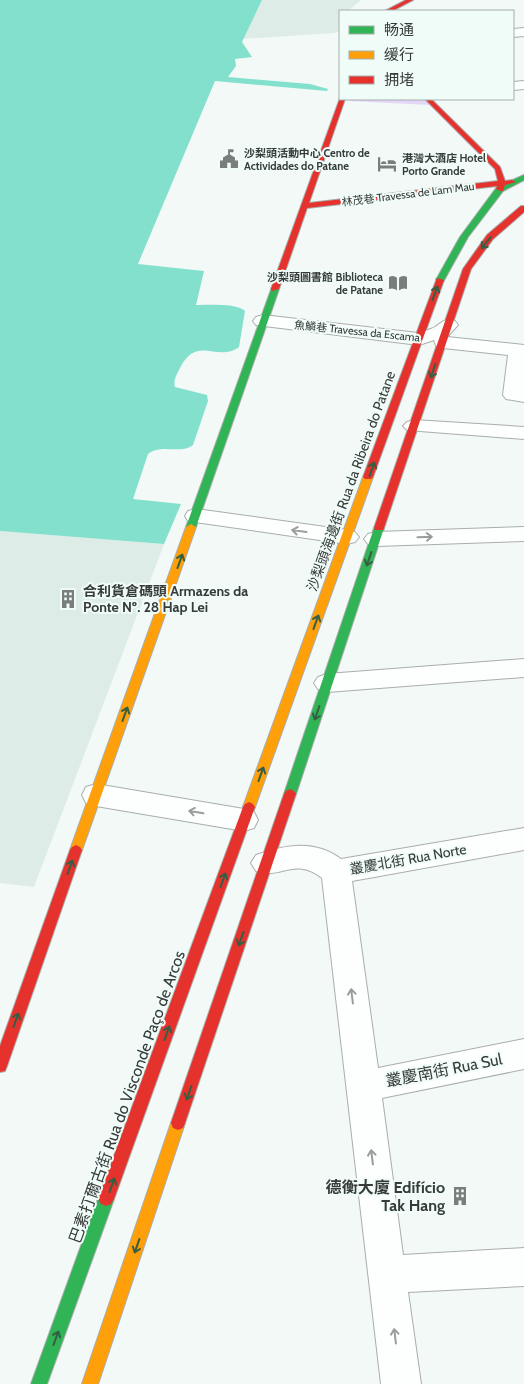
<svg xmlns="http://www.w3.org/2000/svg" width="524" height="1384" font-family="Cabin,'Noto Sans SC',sans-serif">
  <rect width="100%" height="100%" fill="#f3f9f7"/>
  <g fill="#deece8">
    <polygon points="262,0 361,0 348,11 340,11 340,30 335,33 242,39"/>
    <polygon points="0,531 164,544 34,887 0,883"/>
  </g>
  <polygon fill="#e5d7f8" points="350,99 424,99 430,105 350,101"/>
  <path fill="#83e0cc" d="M0,0H262L242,42L252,57L235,59L236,66L228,77L310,84L328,89L327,91L215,81L138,264L204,271L196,305C208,305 237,303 245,311L239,347C217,363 197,334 180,368C177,374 173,380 175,387L207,395L208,401L193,445C180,455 162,443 148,454L133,499L181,504L164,544L0,531Z"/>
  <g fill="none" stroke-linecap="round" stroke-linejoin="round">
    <g stroke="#a9aead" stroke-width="2">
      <g id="street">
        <polygon points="524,28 524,36 513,37 513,29"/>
        <polygon points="524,81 524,89 513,90 513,82"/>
        <path d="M263,315L418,333C423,331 430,330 435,327C443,322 444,318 455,321L458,325L447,337L524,345V402L506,399L503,395L508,355L443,348L436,346L434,340L419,345L256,325L253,321L256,317Z"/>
        <polygon points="414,420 524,427 524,439 407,430 403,426 407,422"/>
        <polygon points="196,509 347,530 355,532 359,537 355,542 347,544 188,521 185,516 188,511"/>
        <polygon points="524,527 524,541 376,546 368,544 364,539 368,534 376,532"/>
        <polygon points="524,659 524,677 327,692 318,689 314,683 318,677 327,674"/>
        <polygon points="96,784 244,809 254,812 258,820 254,828 244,831 96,806 86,803 82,795 86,787"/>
        <path d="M524,828V850L352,881L378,1068L524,1039V1069L382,1098L403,1255L524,1248V1286L408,1292L421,1384H381L322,878C294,856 281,880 256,871L251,863L256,855C285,845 314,839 341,859Z"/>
      </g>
    </g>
    <g stroke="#a9aead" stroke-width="2">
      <g id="fast">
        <polygon points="524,175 524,180 503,191 468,237 443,282 437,282 436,280 460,237 497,187"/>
        <polygon points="272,287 279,289 196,527 191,530 188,529 186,527"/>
        <polygon points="379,525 384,528 296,794 294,797 286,797 284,794 374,528"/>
        <polygon points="106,1192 111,1194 114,1199 47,1384 31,1384 98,1199 101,1194"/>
      </g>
    </g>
    <g stroke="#a9aead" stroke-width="2">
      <g id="slow">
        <polygon points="368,474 373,477 255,807 253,810 245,810 243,807 363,477"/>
        <polygon points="191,524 196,527 82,850 80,853 76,855 72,853 70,850 186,527"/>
        <polygon points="178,1116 183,1118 185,1123 98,1384 82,1384 171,1123 173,1118"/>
      </g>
    </g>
    <g stroke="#a9aead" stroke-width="2">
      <g id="jam">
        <polygon points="406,0 413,0 392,11 385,11"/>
        <polygon points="340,98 345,99 309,203 498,181 495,169 425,99 431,99 500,167 505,181 512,180 516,182 505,185 503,191 500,191 496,189 497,186 307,208 279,289 272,291 271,289"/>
        <polygon points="521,206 524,206 524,212 493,239 471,269 384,528 383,530 375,530 374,528 463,269 487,235"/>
        <polygon points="437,278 444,280 373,477 371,479 365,479 363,477"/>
        <polygon points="290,789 294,791 296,794 185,1123 183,1128 178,1130 173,1128 171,1123 284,794 286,791"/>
        <polygon points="249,802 253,804 255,807 114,1199 111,1204 106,1206 101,1204 98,1199 243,807 245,804"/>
        <polygon points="76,845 80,847 82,850 7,1066 5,1071 0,1072 0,1046 70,850 72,847"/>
      </g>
    </g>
    <use href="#street" fill="#fdfefe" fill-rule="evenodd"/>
    <use href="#fast" fill="#30b455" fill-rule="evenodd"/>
    <use href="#slow" fill="#ff9f0a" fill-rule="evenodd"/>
    <use href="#jam" fill="#e5322d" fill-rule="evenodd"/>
  </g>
  <defs><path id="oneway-shaft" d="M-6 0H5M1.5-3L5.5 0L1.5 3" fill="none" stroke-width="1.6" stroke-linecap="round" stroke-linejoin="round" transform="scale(1.25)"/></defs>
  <g stroke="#355f42">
    <use href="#oneway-shaft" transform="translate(486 243) rotate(129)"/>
    <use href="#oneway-shaft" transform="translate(435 293) rotate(-70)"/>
    <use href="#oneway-shaft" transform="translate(433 371) rotate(109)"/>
    <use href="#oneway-shaft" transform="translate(372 469) rotate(-70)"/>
    <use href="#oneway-shaft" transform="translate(369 559) rotate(109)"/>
    <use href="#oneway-shaft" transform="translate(180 561) rotate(-70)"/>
    <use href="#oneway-shaft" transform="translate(316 622) rotate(-70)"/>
    <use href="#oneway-shaft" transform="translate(317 713) rotate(109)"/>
    <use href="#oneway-shaft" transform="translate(125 714) rotate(-70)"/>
    <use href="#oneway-shaft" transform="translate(261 774) rotate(-70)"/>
    <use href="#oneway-shaft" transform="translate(70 867) rotate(-71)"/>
    <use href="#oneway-shaft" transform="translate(223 880) rotate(-70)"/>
    <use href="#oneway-shaft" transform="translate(241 939) rotate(109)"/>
    <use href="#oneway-shaft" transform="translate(16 1020) rotate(-71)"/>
    <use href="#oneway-shaft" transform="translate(167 1033) rotate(-70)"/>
    <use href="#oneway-shaft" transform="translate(189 1093) rotate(109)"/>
    <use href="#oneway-shaft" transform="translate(112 1185) rotate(-70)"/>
    <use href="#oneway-shaft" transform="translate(137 1246) rotate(109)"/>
    <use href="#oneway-shaft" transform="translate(56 1338) rotate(-70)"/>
  </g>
  <g stroke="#9a9c9c">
    <use href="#oneway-shaft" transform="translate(299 531) rotate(-172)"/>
    <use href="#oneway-shaft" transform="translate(425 537) rotate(-2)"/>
    <use href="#oneway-shaft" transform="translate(196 812) rotate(-170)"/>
    <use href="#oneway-shaft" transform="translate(352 996) rotate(-97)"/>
    <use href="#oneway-shaft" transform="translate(372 1157) rotate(-97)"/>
    <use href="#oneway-shaft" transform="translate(395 1336) rotate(-97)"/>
  </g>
  <defs>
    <g id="civic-bare" transform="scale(1.5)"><path d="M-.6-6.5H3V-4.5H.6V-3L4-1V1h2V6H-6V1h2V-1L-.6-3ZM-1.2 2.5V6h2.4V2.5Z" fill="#797e7c" stroke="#f0fcf8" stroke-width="2.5" paint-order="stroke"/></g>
    <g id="hotel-bare" transform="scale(1.5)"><path d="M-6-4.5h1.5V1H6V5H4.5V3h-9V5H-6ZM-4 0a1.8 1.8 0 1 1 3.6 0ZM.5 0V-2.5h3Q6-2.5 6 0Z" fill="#797e7c" stroke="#f0fcf8" stroke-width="2.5" paint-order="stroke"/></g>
    <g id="library-bare" transform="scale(1.5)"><path d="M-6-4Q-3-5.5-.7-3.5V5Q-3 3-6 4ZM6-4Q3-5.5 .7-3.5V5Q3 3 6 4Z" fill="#797e7c" stroke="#f0fcf8" stroke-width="2.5" paint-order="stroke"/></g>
    <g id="building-bare" transform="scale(1.5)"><path d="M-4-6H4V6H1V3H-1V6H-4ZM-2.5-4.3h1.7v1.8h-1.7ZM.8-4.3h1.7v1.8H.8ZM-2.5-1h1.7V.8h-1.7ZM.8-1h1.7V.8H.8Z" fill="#797e7c" stroke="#f0fcf8" stroke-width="2.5" paint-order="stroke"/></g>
  </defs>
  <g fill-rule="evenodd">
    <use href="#civic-bare" x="229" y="159"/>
    <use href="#hotel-bare" x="387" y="164"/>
    <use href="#library-bare" x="398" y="283"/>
    <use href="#building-bare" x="68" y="599"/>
    <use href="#building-bare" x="460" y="1196"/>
  </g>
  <g text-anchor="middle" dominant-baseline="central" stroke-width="4" stroke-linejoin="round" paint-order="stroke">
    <g font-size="11" font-weight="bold" fill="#373b3a" stroke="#f0fcf8" text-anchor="start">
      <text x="244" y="153">沙梨頭活動中心 Centro de<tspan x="244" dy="13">Actividades do Patane</tspan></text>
      <text x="402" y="158">港灣大酒店 Hotel<tspan x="402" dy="13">Porto Grande</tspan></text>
      <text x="383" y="277" text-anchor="end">沙梨頭圖書館 Biblioteca<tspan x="383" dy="13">de Patane</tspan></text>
    </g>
    <g font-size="11" fill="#373b3a" stroke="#f0fcf8">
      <text transform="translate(408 194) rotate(-7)">林茂巷 Travessa de Lam Mau</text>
      <text transform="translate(357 331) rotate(6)">魚鱗巷 Travessa da Escama</text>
    </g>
    <g font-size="14" fill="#373b3a" stroke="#f0fcf8">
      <text transform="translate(351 481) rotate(-70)">沙梨頭海邊街 Rua da Ribeira do Patane</text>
      <text transform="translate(408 859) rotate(-10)">叢慶北街 Rua Norte</text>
    </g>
    <g font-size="14" font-weight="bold" fill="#373b3a" stroke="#f0fcf8" text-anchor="start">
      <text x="83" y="591">合利貨倉碼頭 Armazens da<tspan x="83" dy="16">Ponte Nº. 28 Hap Lei</tspan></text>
    </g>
    <g font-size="16" fill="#373b3a" stroke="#f0fcf8">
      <text transform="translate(444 1070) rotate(-11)">叢慶南街 Rua Sul</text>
      <text transform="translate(127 1097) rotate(-70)">巴素打爾古街 Rua do Visconde Paço de Arcos</text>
    </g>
    <g font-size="16" font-weight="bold" fill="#373b3a" stroke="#f0fcf8" text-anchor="end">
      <text x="445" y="1187">德衡大廈 Edifício<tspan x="445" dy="18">Tak Hang</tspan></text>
    </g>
  </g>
  <rect x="339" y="10" width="175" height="90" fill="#f0fcf8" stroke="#a6afac"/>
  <rect x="349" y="26" width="25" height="8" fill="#30b455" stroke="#a6afac"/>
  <text x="384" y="35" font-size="15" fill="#373b3a">畅通</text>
  <rect x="349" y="51" width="25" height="8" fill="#ff9f0a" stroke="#a6afac"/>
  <text x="384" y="60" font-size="15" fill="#373b3a">缓行</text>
  <rect x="349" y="76" width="25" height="8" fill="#e5322d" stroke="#a6afac"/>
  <text x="384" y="85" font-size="15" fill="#373b3a">拥堵</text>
</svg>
